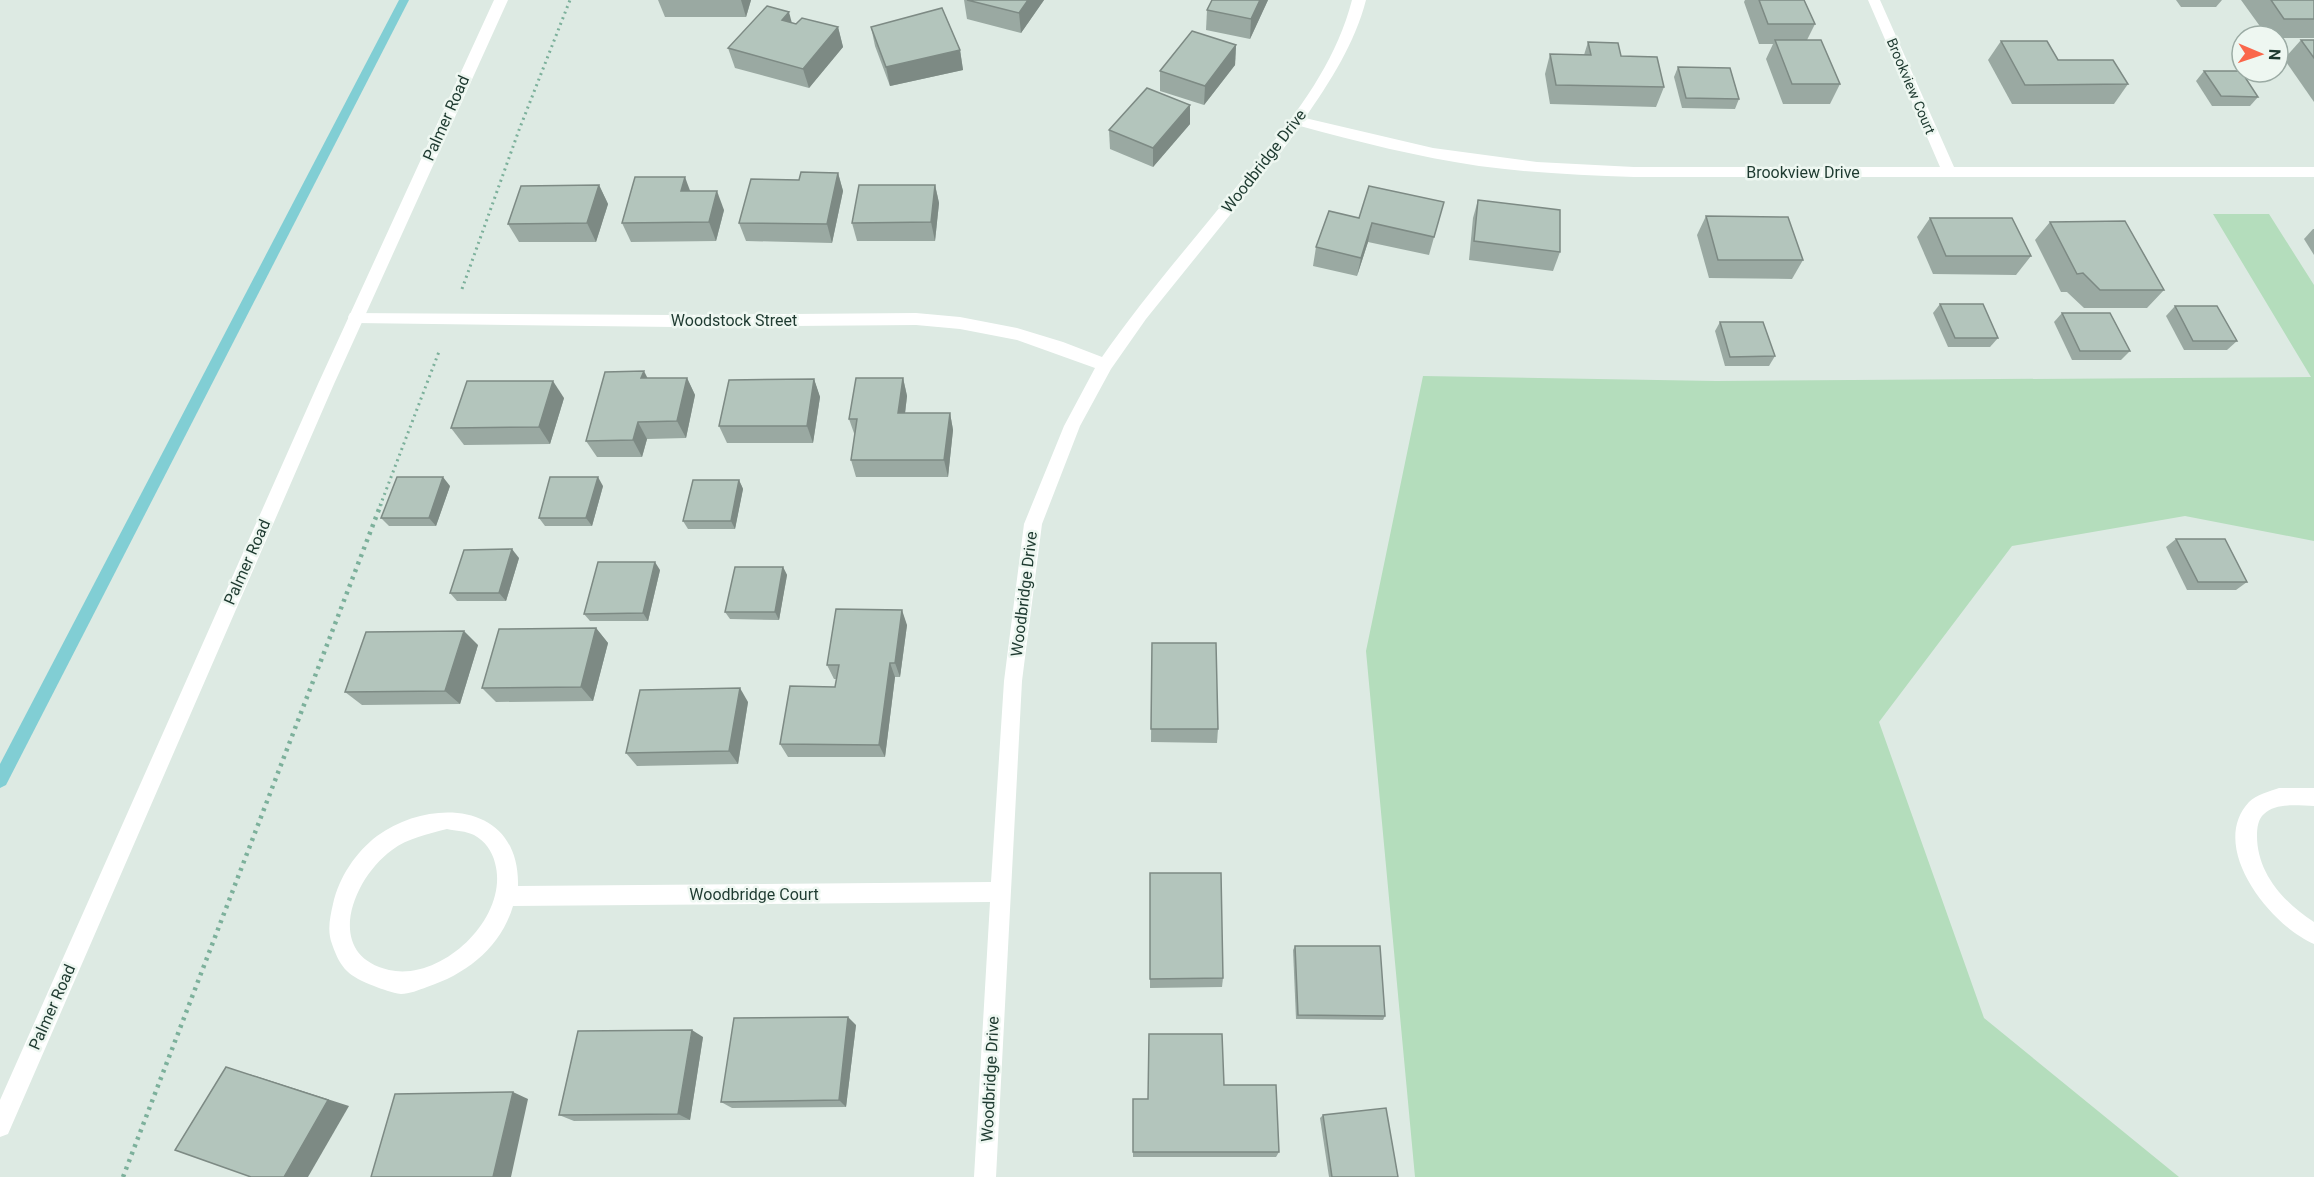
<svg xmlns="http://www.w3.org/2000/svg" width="2314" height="1177" font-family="Roboto,sans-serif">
  <rect width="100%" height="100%" fill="#ddeae3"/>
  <polygon fill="#b4ddbc" points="2213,214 2269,214 2314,285 2314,541 2185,516 2012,546 1879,722 1984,1018 2179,1177 1415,1177 1366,651 1423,376 1716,381 2311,377"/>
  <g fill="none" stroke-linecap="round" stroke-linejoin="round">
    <polygon fill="#81ced4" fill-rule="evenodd" points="399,0 409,0 6,785 0,788 0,764"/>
    <g stroke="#7cb09b" stroke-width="3" stroke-dasharray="2 4" stroke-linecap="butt">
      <polyline points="462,289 519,130 570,0"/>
      <polyline points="380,506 440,349"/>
    </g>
    <polyline stroke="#7cb09b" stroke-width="4.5" stroke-dasharray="3 5" stroke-linecap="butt" points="123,1177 381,504"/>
    <g fill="#fff" fill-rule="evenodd">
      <path d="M1352,0H1366C1355,43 1330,82 1305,118L1433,148L1537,162L1634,167H1940L1868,0H1880L1954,167H2314V177H1634C1582,175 1530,173 1479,166C1418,157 1359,142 1300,126L1284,148L1146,319L1111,369L1080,426L1042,524L1022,681L996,1177H974L990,902L513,906C501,947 467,974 427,987C419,990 409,994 401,994C392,993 382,989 374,986C349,976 341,970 332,944C327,931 330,917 333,904C339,877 356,852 377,836C431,797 520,802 518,886L991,882L1004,681L1024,524L1064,426L1095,368L1017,340L960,329L916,325L674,327L356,323L350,321L348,317L350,313L674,315L916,313L960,317L1017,328L1063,342L1102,357C1141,301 1186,249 1229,196C1278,137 1333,75 1352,0ZM447,829C456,831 466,831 474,835C485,841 492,851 495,863C510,917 442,982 389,970C323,955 352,879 392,850C408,838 428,834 447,829Z"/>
      <path d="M2279,788H2314V806C2299,806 2276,802 2264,814C2258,819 2257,828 2257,836C2257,873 2284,903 2314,922V944C2271,926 2207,847 2249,802C2256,795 2270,791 2279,788Z"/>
    </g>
    <polygon fill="#fff" fill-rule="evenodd" points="494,0 508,0 334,384 8,1134 0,1137 0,1100 318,384"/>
  </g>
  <g fill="#9aa9a2">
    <polygon points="658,0 751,0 746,17 665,17"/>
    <polygon points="964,0 1044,0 1021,33 967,19"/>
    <polygon points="1212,0 1268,0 1250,39 1206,30 1207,10"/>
    <polygon points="1745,0 1804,0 1815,24 1807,40 1840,84 1830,104 1783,104 1766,59 1773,44 1759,44 1744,2"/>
    <polygon points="2176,0 2222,0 2216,7 2181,7"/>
    <polygon points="2241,0 2314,0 2314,38 2278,38 2278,36 2267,36"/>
    <polygon points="796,24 838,27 843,47 809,88 735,68 728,48"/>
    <polygon points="871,27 960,50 963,70 890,86 875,46"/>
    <polygon points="2301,40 2314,40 2314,102 2284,59"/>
    <polygon points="2001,41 2058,60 2128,84 2114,104 2012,104 1988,60"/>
    <polygon points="1588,42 1621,56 1664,87 1656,107 1550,104 1545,74 1550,54 1584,55"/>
    <polygon points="1236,45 1235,65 1204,105 1160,91 1160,71"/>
    <polygon points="1678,67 1739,99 1735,109 1682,108 1674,77"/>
    <polygon points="2204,71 2258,97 2250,106 2212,106 2196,81"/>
    <polygon points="1190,105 1190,124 1153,167 1110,149 1109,130"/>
    <polygon points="838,173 843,191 832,243 746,241 739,223 799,180"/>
    <polygon points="599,185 608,204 596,242 519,242 508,224"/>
    <polygon points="935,185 939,203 935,241 857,241 852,223"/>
    <polygon points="1478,200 1560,252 1553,271 1469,260 1473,218"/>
    <polygon points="1444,202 1429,255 1368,242 1357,276 1313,266 1316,247 1359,218"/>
    <polygon points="724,210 716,241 631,242 622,223"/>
    <polygon points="1706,216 1803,260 1792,279 1709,278 1697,235"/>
    <polygon points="1930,218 2031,256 2016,275 1933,274 1917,237"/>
    <polygon points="2050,222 2164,290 2147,308 2084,308 2067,292 2061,292 2035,240"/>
    <polygon points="2313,229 2314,229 2314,255 2304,239"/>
    <polygon points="1940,304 1998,338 1990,347 1948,347 1933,313"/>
    <polygon points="2175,306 2237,341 2227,350 2184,350 2166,316"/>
    <polygon points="2062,313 2130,351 2121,360 2072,360 2054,322"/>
    <polygon points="1720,322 1775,356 1769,366 1725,366 1715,331"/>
    <polygon points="647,378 687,378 695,395 686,438 647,439 642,457 597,457 586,441"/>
    <polygon points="903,378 907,396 905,413 950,413 953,430 948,477 856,477 851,460 855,436 849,419"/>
    <polygon points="814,379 820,397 813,443 727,443 719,426"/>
    <polygon points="564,398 550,444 464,445 451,428"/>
    <polygon points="739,480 743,489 735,529 688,529 683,521"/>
    <polygon points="450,486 436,526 389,526 381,518"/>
    <polygon points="603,486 592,526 545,526 539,518"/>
    <polygon points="2176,539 2247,582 2236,590 2187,590 2166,547"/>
    <polygon points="519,558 506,601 457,601 450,593"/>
    <polygon points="783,567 787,575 779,620 730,619 725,612"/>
    <polygon points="660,570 648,621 590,621 584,614"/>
    <polygon points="907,625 900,677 895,677 885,757 788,757 780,744 835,687 837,679 834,679 827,665"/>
    <polygon points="596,628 608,643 593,701 496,702 482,688"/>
    <polygon points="1152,643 1218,729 1217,743 1151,742"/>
    <polygon points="478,645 460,704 362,705 345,692"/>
    <polygon points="748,702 738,764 637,766 626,753"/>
    <polygon points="1150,873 1223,978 1222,987 1150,988"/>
    <polygon points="1295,946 1385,1016 1383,1020 1296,1019 1293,950"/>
    <polygon points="856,1025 846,1107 732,1108 721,1102"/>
    <polygon points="703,1037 690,1120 574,1121 559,1115"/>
    <polygon points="1224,1085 1279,1152 1276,1157 1133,1157 1133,1152 1148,1099"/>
    <polygon points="1323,1115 1398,1177 1329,1177 1320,1118"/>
  </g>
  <g fill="#7d8a84">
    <polygon points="741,0 751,0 746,17"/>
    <polygon points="1028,0 1044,0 1021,33 1019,13"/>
    <polygon points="1260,0 1268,0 1250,39 1251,19"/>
    <polygon points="789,12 794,31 782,20"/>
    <polygon points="838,27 843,47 809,88 803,69"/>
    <polygon points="1236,45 1235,65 1204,105 1205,86"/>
    <polygon points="960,50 963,70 890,86 886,67"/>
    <polygon points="1190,105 1190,124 1153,167 1153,148"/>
    <polygon points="838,173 843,191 832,243 827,224"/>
    <polygon points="685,177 692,196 681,191"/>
    <polygon points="599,185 608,204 596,242 587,223"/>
    <polygon points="935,185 939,203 935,241 931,222"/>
    <polygon points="717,191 724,210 716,241 709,222"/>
    <polygon points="1372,223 1368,242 1357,276 1361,258"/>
    <polygon points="644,371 653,389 641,378"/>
    <polygon points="687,378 695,395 686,438 677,421"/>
    <polygon points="903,378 907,396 903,430 898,413"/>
    <polygon points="814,379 820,397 813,443 807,426"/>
    <polygon points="553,381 564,398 550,444 539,427"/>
    <polygon points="950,413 953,430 948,477 944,460"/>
    <polygon points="638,422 647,439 642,457 633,440"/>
    <polygon points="443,477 450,486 436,526 429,518"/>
    <polygon points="598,477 603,486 592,526 586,518"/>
    <polygon points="739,480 743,489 735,529 731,521"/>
    <polygon points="512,549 519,558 506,601 499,593"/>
    <polygon points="655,562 660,570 648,621 643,613"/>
    <polygon points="783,567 787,575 779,620 775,612"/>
    <polygon points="902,610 907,625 900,677 895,663"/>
    <polygon points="596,628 608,643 593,701 581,687"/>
    <polygon points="464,631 478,645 460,704 445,691"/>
    <polygon points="890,663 895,677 885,757 879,745"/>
    <polygon points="740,688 748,702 738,764 729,751"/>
    <polygon points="848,1017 856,1025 846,1107 839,1100"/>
    <polygon points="692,1030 703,1037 690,1120 678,1114"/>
    <polygon points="249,1074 349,1106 308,1177 284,1177"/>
    <polygon points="513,1092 528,1099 511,1177 493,1177"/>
  </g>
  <g fill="#b3c5bc" stroke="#7d8a84" stroke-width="1.5">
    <polygon points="967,0 1028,0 1019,13"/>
    <polygon points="1212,0 1260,0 1251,19 1207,10"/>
    <polygon points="1759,0 1804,0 1815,24 1768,24"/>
    <polygon points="2271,0 2314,0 2314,19 2284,19"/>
    <polygon points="767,6 789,12 782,20 796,24 802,18 838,27 803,69 728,48"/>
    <polygon points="942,8 960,50 886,67 871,27"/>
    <polygon points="1192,31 1236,45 1205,86 1160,71"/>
    <polygon points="1775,40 1821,40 1840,84 1792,84"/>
    <polygon points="2301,40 2314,40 2314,58"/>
    <polygon points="2001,41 2047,41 2058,60 2113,60 2128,84 2025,85"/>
    <polygon points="1588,42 1618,43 1621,56 1657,57 1664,87 1556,85 1550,54 1591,55"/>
    <polygon points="1678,67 1730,68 1739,99 1686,98"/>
    <polygon points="2204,71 2241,71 2258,97 2221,96"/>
    <polygon points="1147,88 1190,105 1153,148 1109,130"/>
    <polygon points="801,172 838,173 827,224 739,223 751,179 799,180"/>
    <polygon points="635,177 685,177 681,191 717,191 709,222 622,223"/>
    <polygon points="599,185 587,223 508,224 521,186"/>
    <polygon points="859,185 935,185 931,222 852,223"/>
    <polygon points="1369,186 1444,202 1434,237 1372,223 1361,258 1316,247 1329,211 1359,218"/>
    <polygon points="1478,200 1560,210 1560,252 1474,241"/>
    <polygon points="1706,216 1788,217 1803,260 1718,260"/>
    <polygon points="1930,218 2012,218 2031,256 1946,256"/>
    <polygon points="2125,221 2164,290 2100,290 2083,273 2077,274 2050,222"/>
    <polygon points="1940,304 1983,304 1998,338 1955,338"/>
    <polygon points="2175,306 2217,306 2237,341 2193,341"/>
    <polygon points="2062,313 2110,313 2130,351 2080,351"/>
    <polygon points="1720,322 1763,322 1775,356 1730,357"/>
    <polygon points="644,371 641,378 687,378 677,421 638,422 633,440 586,441 605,372"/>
    <polygon points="856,378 903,378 898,413 950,413 944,460 851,460 857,419 849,419"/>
    <polygon points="814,379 807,426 719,426 729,380"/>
    <polygon points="467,381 553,381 539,427 451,428"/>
    <polygon points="397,477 443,477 429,518 381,518"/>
    <polygon points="550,477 598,477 586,518 539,518"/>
    <polygon points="693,480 739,480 731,521 683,521"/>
    <polygon points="2176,539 2225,539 2247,582 2198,582"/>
    <polygon points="512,549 499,593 450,593 464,550"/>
    <polygon points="598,562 655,562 643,613 584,614"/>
    <polygon points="735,567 783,567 775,612 725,612"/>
    <polygon points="836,609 902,610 895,663 890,663 879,745 780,744 790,686 835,687 839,665 827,665"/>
    <polygon points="596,628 581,687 482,688 499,629"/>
    <polygon points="464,631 445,691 345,692 366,632"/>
    <polygon points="1152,643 1216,643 1218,729 1151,729"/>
    <polygon points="740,688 729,751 626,753 640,690"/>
    <polygon points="1150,873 1221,873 1223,978 1150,979"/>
    <polygon points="1295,946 1380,946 1385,1016 1298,1015"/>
    <polygon points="848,1017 839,1100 721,1102 734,1018"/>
    <polygon points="692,1030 678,1114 559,1115 578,1031"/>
    <polygon points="1149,1034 1222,1034 1224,1085 1276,1085 1279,1152 1133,1152 1133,1099 1148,1099"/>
    <polygon points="226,1067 328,1100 284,1177 251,1177 175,1150"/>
    <polygon points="513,1092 493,1177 371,1177 395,1094"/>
    <polygon points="1386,1108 1398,1177 1332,1177 1323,1115"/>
  </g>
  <g text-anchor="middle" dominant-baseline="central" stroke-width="5" stroke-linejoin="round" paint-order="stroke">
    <g font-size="14" fill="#1e3a30" stroke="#eef7f1">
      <text transform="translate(1911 86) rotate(67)">Brookview Court</text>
    </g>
    <g font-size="16" fill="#1e3a30" stroke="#eef7f1">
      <text transform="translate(446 118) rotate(-66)">Palmer Road</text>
      <text transform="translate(1264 161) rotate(-52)">Woodbridge Drive</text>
      <text x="1803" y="172">Brookview Drive</text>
      <text x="734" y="320">Woodstock Street</text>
      <text transform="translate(247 562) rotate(-66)">Palmer Road</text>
      <text transform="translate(1024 594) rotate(-83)">Woodbridge Drive</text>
      <text x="754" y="894">Woodbridge Court</text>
      <text transform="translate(52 1007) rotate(-66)">Palmer Road</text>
      <text transform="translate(990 1079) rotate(-87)">Woodbridge Drive</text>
    </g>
  </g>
  <g transform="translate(2260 54) rotate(92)"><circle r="28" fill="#eef7f1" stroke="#9baba4" stroke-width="1.5"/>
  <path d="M0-4.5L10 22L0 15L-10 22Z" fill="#fa674b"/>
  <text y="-9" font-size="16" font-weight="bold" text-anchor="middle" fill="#1e3a30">N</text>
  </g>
</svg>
